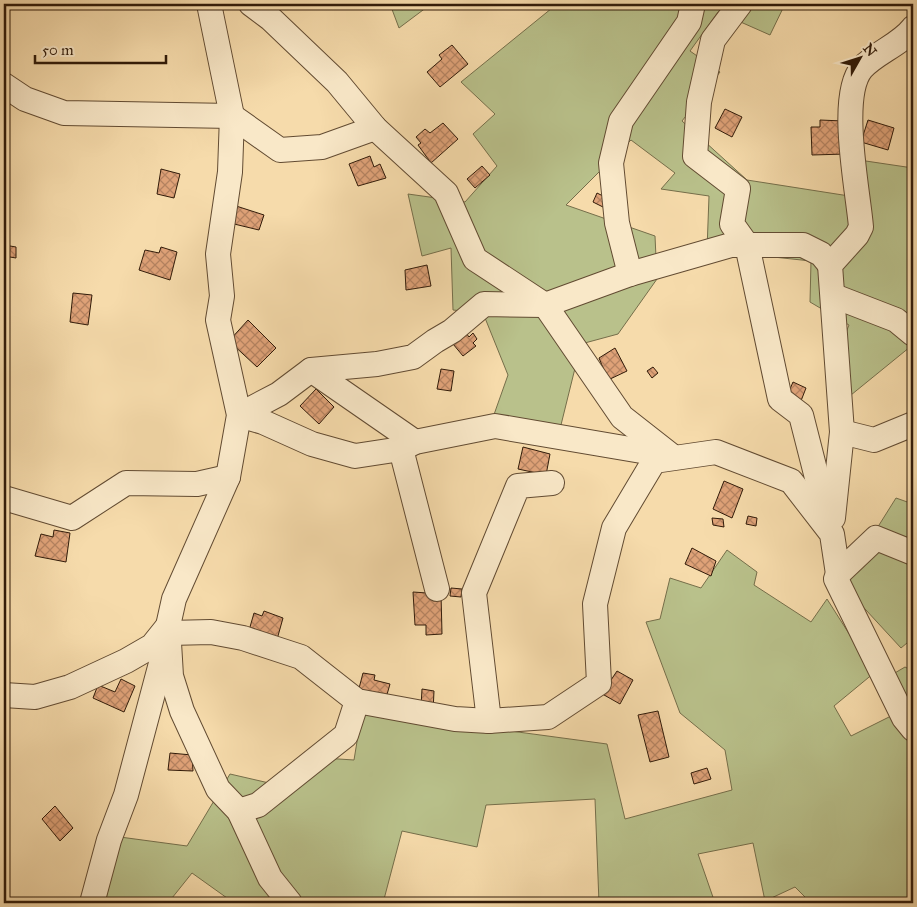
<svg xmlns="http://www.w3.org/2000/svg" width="917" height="907" font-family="'IM FELL Great Primer',serif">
  <defs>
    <pattern id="building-cross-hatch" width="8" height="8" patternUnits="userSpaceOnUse" patternTransform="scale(1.25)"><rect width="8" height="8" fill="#dfa278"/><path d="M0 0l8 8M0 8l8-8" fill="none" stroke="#b58361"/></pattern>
  </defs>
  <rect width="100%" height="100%" fill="#f6dbab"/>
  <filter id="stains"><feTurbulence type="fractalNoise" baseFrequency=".004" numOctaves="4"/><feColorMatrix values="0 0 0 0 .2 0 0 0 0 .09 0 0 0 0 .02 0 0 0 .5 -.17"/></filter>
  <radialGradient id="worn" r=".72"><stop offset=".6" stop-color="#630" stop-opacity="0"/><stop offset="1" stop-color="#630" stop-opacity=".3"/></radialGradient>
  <g fill="#b9c18b" stroke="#756e4a">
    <polygon points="390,4 431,4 399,28"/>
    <polygon points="557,4 785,4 770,35 718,12 690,51 720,72 682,121 747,180 862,198 859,160 913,168 913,316 911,317 910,347 851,395 832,368 849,325 810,302 811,261 707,250 709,196 661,189 675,173 631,140 566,205 655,236 657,279 618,334 581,344 558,437 491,423 508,375 483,313 453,310 451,248 422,256 408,194 465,202 497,166 473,134 495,114 461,82"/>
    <polygon points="896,498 913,504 913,638 901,648 842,584"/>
    <polygon points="727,550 757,572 754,585 811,622 827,599 874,673 834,706 851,736 893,715 876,684 905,667 913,671 913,903 811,903 795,887 765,901 753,843 698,854 715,903 599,903 595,799 486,805 477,847 402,831 383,903 234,903 192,873 168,903 105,903 120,837 187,846 230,774 295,789 308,757 354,760 362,711 607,744 625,819 732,790 725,750 680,713 646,622 660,619 670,578 701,588"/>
  </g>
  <g fill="url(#building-cross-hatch)" stroke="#311b09">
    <polygon points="452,45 468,64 440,87 427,72 442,59 439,55"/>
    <polygon points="725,109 742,117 732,137 715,128"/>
    <polygon points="820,120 843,121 846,154 812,155 811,127 820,127"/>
    <polygon points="868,120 894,128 888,150 861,142"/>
    <polygon points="443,123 458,139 431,163 418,145 421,143 416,137 425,129 430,133"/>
    <polygon points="370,156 374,167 380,164 386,178 358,186 349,164"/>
    <polygon points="482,166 490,175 475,188 467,179"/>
    <polygon points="161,169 180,174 174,198 157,194"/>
    <polygon points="597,193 611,200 607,209 593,202"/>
    <polygon points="233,205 264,215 259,230 230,223"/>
    <polygon points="4,245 16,247 16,258 4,256"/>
    <polygon points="161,247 177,252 170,280 139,270 145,250 159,253"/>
    <polygon points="427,265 431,286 406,290 405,270"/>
    <polygon points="73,293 92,295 88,325 70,322"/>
    <polygon points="248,320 276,348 257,367 229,341"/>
    <polygon points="466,333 469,337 473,333 477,339 473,343 476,346 463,356 453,344"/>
    <polygon points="615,348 627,371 608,380 599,358"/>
    <polygon points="653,367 658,373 652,378 647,371"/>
    <polygon points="441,369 454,371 451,391 437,389"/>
    <polygon points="793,382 806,388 799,406 785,401"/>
    <polygon points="316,389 334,407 319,424 300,406"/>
    <polygon points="523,447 550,454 546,475 518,469"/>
    <polygon points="724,481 743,489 732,518 713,509"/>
    <polygon points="748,516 757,518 756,526 746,524"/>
    <polygon points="712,518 723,519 724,527 713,525"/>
    <polygon points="54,530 70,533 66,562 35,556 41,534 53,537"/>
    <polygon points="692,548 716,561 711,576 685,564"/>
    <polygon points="451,588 462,589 461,597 450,596"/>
    <polygon points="413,592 441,594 442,634 426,635 426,625 415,625"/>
    <polygon points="264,611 283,618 276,643 248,634 254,613 262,616"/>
    <polygon points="617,671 633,680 620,704 597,691 605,677 611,680"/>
    <polygon points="363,673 375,675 374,680 390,684 384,705 357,696"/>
    <polygon points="121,679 135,686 124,712 93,698 98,685 115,692"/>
    <polygon points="422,689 434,691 433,712 421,707"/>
    <polygon points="658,711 669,757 650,762 638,715"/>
    <polygon points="170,753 192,755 193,771 168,770"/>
    <polygon points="707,768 711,779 694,784 691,773"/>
    <polygon points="55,806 73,828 60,841 42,819"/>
  </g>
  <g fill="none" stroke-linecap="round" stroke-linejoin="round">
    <g stroke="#624b32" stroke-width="26">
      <g id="minor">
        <polyline points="209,4 232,116 230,172 218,254 222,296 218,320 239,415 228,477 174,599 168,626 171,676 182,711 218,789 239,811 270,878 290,903"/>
        <polyline points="251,4 271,19 337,82 375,128 446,193 475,259 545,305 622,417 673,457"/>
        <polyline points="740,4 713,40 699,102 695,156 738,189 732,224 747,245 780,399 801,415 829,525"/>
        <polyline points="4,85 25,99 64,113 232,116 280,150 322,147 375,128"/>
        <polyline points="630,274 617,223 611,163 621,121 689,22 693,4"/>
        <polyline points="834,296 896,320 913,334"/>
        <polyline points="311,370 415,442"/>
        <polyline points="239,415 279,394 311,370 377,364 413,357 435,341 452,331 484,304 545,305 630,274 731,245 803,245 821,254 830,265"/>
        <polyline points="239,415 263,422 312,444 355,456 401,449 415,442 495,426 671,456"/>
        <polyline points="842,432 874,440 913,424"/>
        <polyline points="401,449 437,589"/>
        <polyline points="4,498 72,518 126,483 197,484 228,477"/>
        <path d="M833,518L842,432L830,265L857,235L861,227C858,190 838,96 862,68C877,52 900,45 913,28"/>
        <polyline points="838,574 836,579 904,718 913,729"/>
        <polyline points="4,695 35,697 70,687 126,661 152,646 168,626"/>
        <polyline points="489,721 474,593 518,486 552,483"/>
        <polyline points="239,811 258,805 346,735 357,701"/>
        <polyline points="92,903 109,840 126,795 169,633 211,632 243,638 301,657 357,701 455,719 489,721 548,717 599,683 595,604 614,528 654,461 716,452 791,481 832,534 838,574 876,538 913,553"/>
      </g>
    </g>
    <use href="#minor" stroke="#f9e8c8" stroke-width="24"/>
  </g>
  <rect width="917" height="907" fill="none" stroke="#f6dbab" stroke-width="20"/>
  <rect x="5" y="5" width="907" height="897" fill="none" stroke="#311b09" stroke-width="2.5"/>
  <rect x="10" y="10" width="897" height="887" fill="none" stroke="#311b09"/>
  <g transform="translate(860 58) rotate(51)" stroke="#f9e8c8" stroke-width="4" paint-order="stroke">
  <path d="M0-4L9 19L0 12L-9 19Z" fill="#311b09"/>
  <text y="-8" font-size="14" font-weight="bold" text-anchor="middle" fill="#311b09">N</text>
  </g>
  <path d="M35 55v8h131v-8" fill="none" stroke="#311b09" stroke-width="2.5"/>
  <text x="42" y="55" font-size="15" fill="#311b09" stroke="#f9e8c8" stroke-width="4" paint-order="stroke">50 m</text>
  <rect width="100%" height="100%" filter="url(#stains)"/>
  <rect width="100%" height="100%" fill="url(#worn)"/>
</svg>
